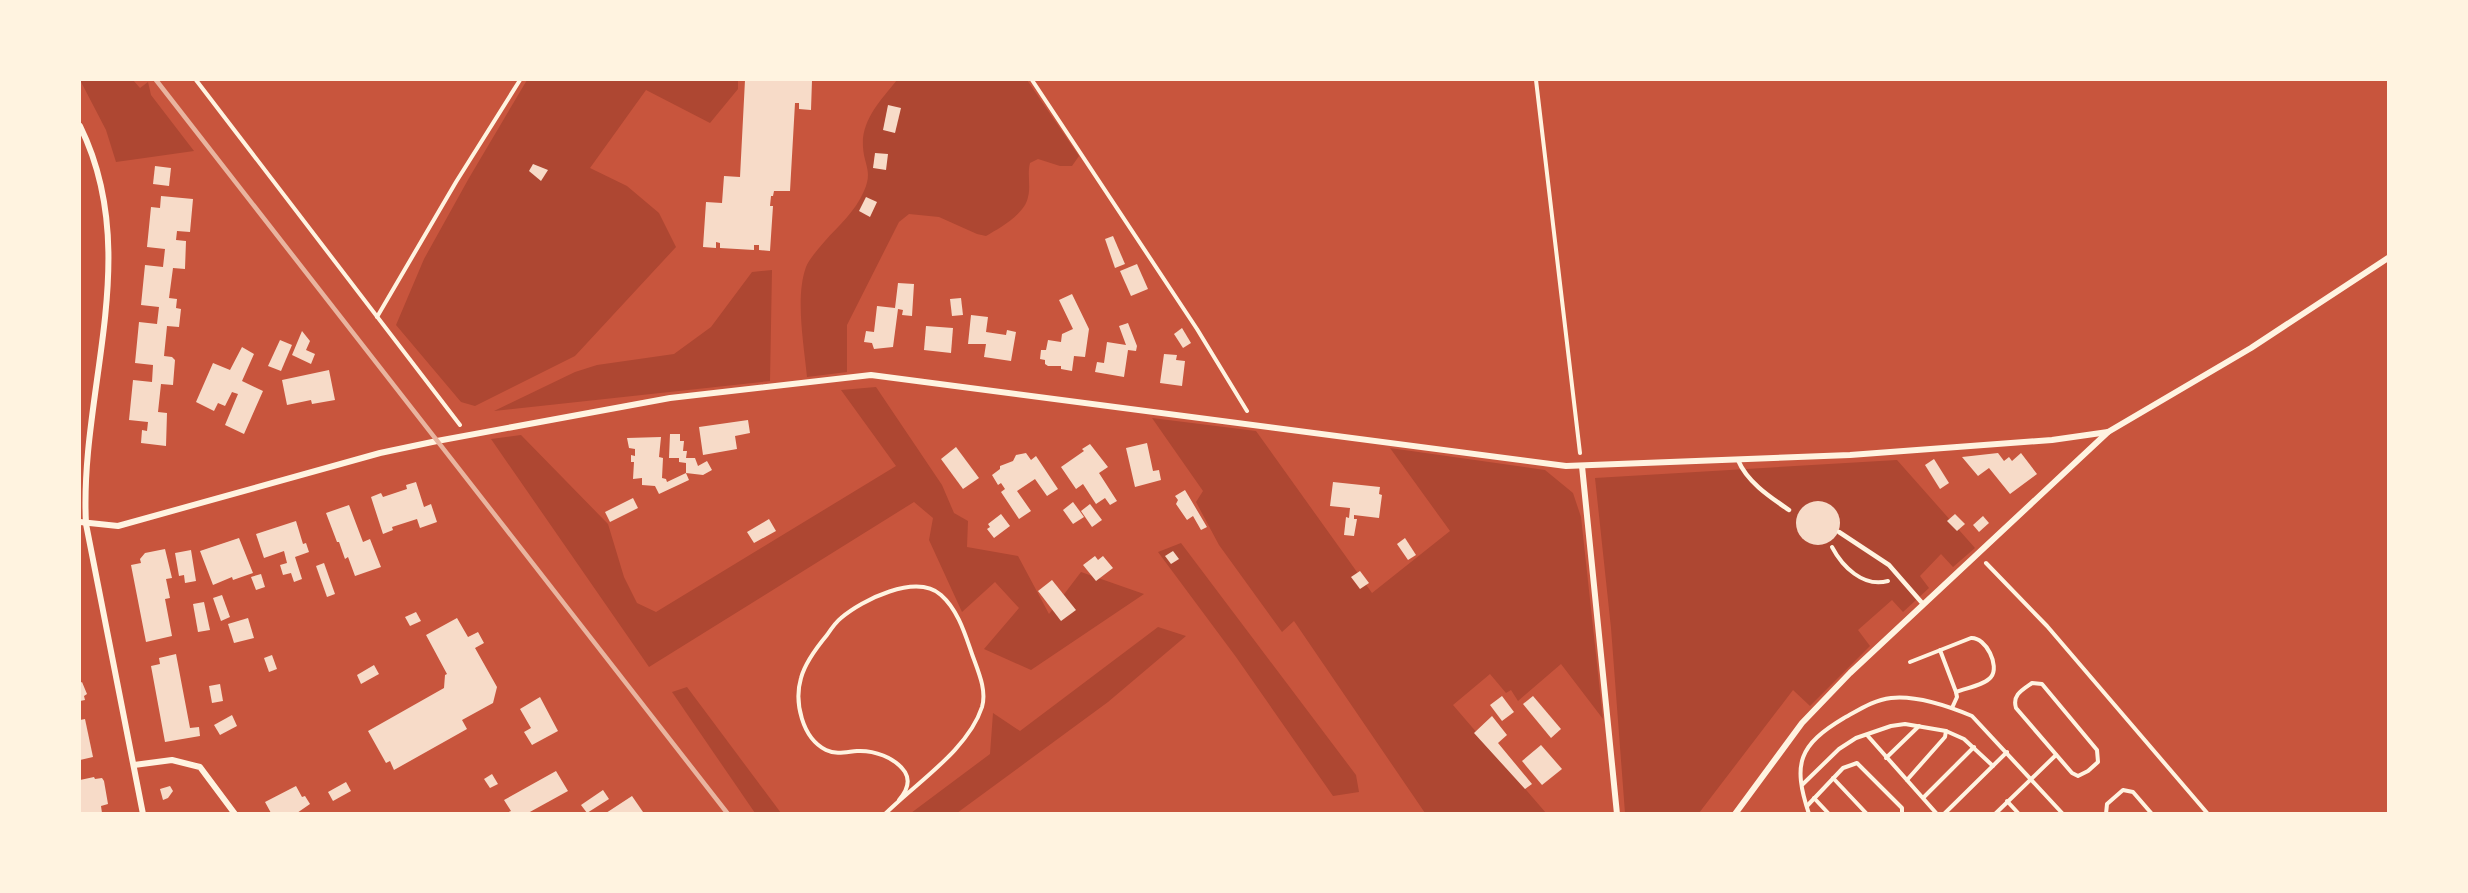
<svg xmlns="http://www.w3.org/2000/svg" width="2468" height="893" font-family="Karla,sans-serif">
  <rect width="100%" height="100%" fill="#c8553d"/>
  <g fill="#ae4732">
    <polygon points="80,80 133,80 140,88 148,82 151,95 194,151 116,162 106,130"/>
    <polygon points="527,80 738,80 738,89 710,123 646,90 590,168 627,186 659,213 676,247 575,356 475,406 461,402 396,325 424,259 469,178"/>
    <path d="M897,80H1027L1079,156L1072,166H1060L1038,159L1030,163C1027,175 1031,186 1028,197C1025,214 1000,228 986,236L977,234L939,217L909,214L899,222L847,325V372L807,377C804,345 795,297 806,267C809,259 819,248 825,241C839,225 855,212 864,191C873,171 864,165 863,147C861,120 881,100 897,80Z"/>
    <polygon points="772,270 770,381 494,411 575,372 597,365 674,354 711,327 752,272"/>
    <polygon points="876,387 942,485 954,513 968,521 967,547 1018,556 1049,614 1081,572 1144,594 1031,670 984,649 1019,608 995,582 962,612 929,540 933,518 914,502 649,667 491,439 521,435 608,524 624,577 637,603 656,612 896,466 841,390"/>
    <polygon points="1152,418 1256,431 1372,593 1450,531 1390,448 1545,470 1573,493 1581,517 1603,719 1561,664 1518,701 1511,690 1506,693 1490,674 1453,705 1546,813 1425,813 1294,621 1282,632 1219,545 1196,502 1203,491"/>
    <polygon points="1897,460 1975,548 1953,567 1941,554 1920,576 1929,588 1903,612 1892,600 1858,630 1870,646 1810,706 1793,690 1699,813 1625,813 1611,628 1595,478"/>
    <polygon points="1181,543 1356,775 1359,792 1333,796 1236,657 1158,552"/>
    <polygon points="1158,627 1186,636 1108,702 957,813 911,813 990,754 993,713 1020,731"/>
    <polygon points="687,687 781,813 755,813 672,692"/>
  </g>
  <g fill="#f7dbc8">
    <polygon points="745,80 812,80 811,110 799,109 799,103 795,103 790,191 774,191 773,196 771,196 770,206 773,206 770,251 759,250 759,245 754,245 754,250 720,248 720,243 716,242 716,248 703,247 706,202 722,203 724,176 740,177"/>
    <polygon points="888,105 901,108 895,133 883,130"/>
    <polygon points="875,153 888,154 886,170 873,168"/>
    <polygon points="533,164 548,170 541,181 529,171"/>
    <polygon points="155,166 171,168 169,186 153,184"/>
    <polygon points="161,196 193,199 190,232 177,231 176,240 186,241 185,269 173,268 169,298 177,299 176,308 181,309 179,327 167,326 164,356 172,357 175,360 173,385 161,384 158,412 167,413 166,446 141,443 142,430 147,431 148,422 129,420 133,380 152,382 153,365 135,363 139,322 157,324 159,307 141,305 145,265 163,267 165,249 147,247 151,207 160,208"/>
    <polygon points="866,197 877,202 870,217 859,211"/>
    <polygon points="1113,236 1125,264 1115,268 1105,239"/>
    <polygon points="1137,264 1148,289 1131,296 1120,271"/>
    <polygon points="898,283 914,284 912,316 902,315 903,310 898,309 893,347 874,349 872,343 864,342 866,331 874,332 877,306 895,308"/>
    <polygon points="1072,294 1089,329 1085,357 1074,356 1072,371 1061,369 1061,366 1048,366 1045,364 1045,360 1040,359 1041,350 1046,350 1048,340 1061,342 1062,334 1073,329 1059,300"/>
    <polygon points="961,298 963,315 952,316 950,299"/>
    <polygon points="971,315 988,317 986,332 1006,335 1007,330 1016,332 1011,361 984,357 986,344 968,344"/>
    <polygon points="1128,323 1137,346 1136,351 1128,350 1124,377 1095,372 1097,362 1104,363 1107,342 1126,345 1119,326"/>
    <polygon points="926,326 953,328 951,353 924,350"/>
    <polygon points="1182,328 1191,343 1183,348 1174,334"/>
    <polygon points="302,331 310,341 306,350 315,354 311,364 292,355"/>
    <polygon points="280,340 292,345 281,371 268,366"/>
    <polygon points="242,347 254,354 242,381 263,391 244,434 225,425 238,394 232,392 225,406 218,403 214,411 196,402 213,363 230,370"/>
    <polygon points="1164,354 1177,355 1176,360 1185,361 1182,386 1160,383"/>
    <polygon points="329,370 335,400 312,404 311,400 287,405 282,380"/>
    <polygon points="748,420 750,433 735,436 737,449 703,455 699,427"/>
    <polygon points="670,434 680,434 680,441 684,441 683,451 687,451 686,458 695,458 698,466 707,461 712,470 703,475 686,473 689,480 659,494 655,486 642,485 642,478 633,479 634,462 631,462 631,455 635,456 635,449 629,448 627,438 661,437 659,457 663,458 662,478 666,479 667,482 686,473 686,463 679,462 679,458 669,458"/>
    <polygon points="1147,443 1153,471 1159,470 1161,480 1135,487 1126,448"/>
    <polygon points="1090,444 1108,467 1099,473 1117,501 1110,505 1105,498 1096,504 1083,484 1076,489 1061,467 1084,451 1082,449"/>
    <polygon points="956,447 979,478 963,489 941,459"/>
    <polygon points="1026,453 1031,460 1036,456 1058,489 1047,496 1035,479 1017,491 1031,511 1019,519 1001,492 1005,489 1001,483 998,485 992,475 1000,469 1000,466 1013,461 1016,455"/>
    <polygon points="1998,453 2004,461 2009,457 2012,461 2021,453 2037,474 2010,494 1989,468 1978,476 1962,457"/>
    <polygon points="1934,459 1949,483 1940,489 1925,465"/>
    <polygon points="416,482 424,507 431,504 437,522 420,528 417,519 392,527 393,530 383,534 371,497 381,493 383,497 407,489 406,485"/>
    <polygon points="1333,482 1380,487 1379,494 1382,495 1379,518 1354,515 1354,519 1357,519 1354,536 1344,535 1346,517 1349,518 1350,508 1330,506"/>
    <polygon points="1185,490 1207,527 1201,530 1193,516 1187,520 1176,504 1178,500 1175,496"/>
    <polygon points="633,498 638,508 610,522 605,512"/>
    <circle cx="1818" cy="523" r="22"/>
    <polygon points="1073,502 1084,517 1073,524 1063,510"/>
    <polygon points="1090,504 1102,520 1092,527 1081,511"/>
    <polygon points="349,505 363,542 370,539 381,567 355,576 348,557 345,559 339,542 337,542 326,513"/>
    <polygon points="1001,514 1010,526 994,538 987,529 990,527 988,524"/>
    <polygon points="1955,514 1965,524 1957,531 1947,521"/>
    <polygon points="1983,516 1989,523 1979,532 1973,525"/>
    <polygon points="769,519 776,531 754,543 747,532"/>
    <polygon points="296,521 303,544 306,543 309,552 295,557 302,579 294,582 291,573 283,575 280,565 287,563 284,551 264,558 256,534"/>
    <polygon points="239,538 253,573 233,580 232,577 213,585 200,551"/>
    <polygon points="1405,538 1416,555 1408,560 1397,544"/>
    <polygon points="165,549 172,578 166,579 170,598 165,599 172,636 146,642 131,565 141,563 140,559 145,553"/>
    <polygon points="191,550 196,581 185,583 184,575 179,576 175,553"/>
    <polygon points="1173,551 1179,559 1171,564 1165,556"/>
    <polygon points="1095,556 1098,560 1103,556 1113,568 1096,581 1083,565"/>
    <polygon points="324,563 335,594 327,597 316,566"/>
    <polygon points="1360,571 1369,583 1360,589 1351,577"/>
    <polygon points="261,574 265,587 256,590 251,577"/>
    <polygon points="1052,580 1076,610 1061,621 1038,591"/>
    <polygon points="222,595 230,617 221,621 213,598"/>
    <polygon points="204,602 210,630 198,632 193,604"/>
    <polygon points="416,612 421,621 410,626 405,617"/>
    <polygon points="248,618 254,638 234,643 228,624"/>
    <polygon points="457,618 468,637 478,632 484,643 475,648 497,687 493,703 462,720 467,729 394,770 390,761 386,763 368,731 444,688 445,675 447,674 426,635"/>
    <polygon points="176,654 190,728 199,727 200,736 165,742 151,666 160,664 159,658"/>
    <polygon points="272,655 277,669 269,672 264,658"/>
    <polygon points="374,665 379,674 361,684 357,675"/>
    <polygon points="82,682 87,694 84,696 85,700 80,701 80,683"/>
    <polygon points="220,684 223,701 212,703 209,686"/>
    <polygon points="1502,696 1514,712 1502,721 1490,705"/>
    <polygon points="1533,696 1561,729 1551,738 1523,704"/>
    <polygon points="540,697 558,731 532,745 524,732 531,728 520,709"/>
    <polygon points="232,715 237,726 220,735 214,725"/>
    <polygon points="1492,716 1507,735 1498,743 1532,784 1525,789 1474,733"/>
    <polygon points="85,719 93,757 80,760 80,720"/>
    <polygon points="1541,745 1562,769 1542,785 1522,761"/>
    <polygon points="556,771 568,791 528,813 506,813 511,811 504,800"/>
    <polygon points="492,774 498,784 490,788 484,779"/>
    <polygon points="94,777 95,779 102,778 104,781 108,804 101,806 102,813 80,813 80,780"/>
    <polygon points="346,782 351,791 333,801 328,792"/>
    <polygon points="170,786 173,791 168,798 163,800 160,789"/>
    <polygon points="296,786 302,797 305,796 310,804 297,813 271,813 265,802"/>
    <polygon points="603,790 609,799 587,813 581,805"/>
    <polygon points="632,796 643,812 641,813 606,813"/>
  </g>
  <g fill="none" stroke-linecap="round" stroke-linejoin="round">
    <g stroke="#fff3e0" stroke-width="4">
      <polyline points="196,80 460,425"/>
      <polyline points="1032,80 1197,329 1247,411"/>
      <polyline points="1536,80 1580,453"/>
      <polyline points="377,317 456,182 520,80"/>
      <path d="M1832,547C1842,566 1863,588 1888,581"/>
      <polyline points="1986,563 2047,626 2208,814"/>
      <polyline points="1940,650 1956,692 1957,697 1952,708"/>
      <path d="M1910,662L1971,638C1986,637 2000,666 1991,677C1985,685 1966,688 1956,692"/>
      <path d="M2032,683L2042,684L2097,750L2098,762L2088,771L2078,776L2072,773L2016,708C2012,695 2022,690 2032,683Z"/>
      <polyline points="1867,735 1937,814"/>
      <polyline points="1886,758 1919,726"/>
      <polyline points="1833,778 1867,814"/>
      <polyline points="1907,780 1945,737 1946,731"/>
      <polyline points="1803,784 1839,749 1856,738 1891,726 1905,724 1946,731 1964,739 1993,766"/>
      <polyline points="1924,797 1974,747"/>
      <polyline points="1814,798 1829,814"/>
      <polyline points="2007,801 2019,814"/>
      <polyline points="1807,806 1843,768 1857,763 1902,808 1902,814"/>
      <path d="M885,814C916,783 968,750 982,707C987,690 978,671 972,654C965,634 958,610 941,595C916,573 862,600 841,618C836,622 831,629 827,635C817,647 805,663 801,678C794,702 802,738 826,750C836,755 846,752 857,751C873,750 895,757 905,772C911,782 906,792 899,800"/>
      <path d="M1809,814C1792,763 1799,745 1844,718C1859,710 1873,700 1891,698C1917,695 1948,706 1972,716L2063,814"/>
      <polyline points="1944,814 2007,752"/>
      <polyline points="1995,814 2056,755"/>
      <polyline points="2106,814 2107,804 2123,790 2133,792 2152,814"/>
    </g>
    <g stroke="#fff3e0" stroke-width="4.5">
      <path d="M1738,460C1747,482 1770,497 1789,510"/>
      <polyline points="1839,532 1889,565 1923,604"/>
    </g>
    <g stroke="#fff3e0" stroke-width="6">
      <path d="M80,126C144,256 79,390 86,524L143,814"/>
      <polyline points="1582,466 1617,814"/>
      <polyline points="80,522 118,526 380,453 437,441 670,398 871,375 1566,466 1850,455 2052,440 2108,432"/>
      <polyline points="134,765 172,760 200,767 235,814"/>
      <polyline points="1735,814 1802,723 1850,673 2108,432 2251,348 2388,258"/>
    </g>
    <polyline stroke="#e9b49f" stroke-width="4.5" points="156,80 728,814"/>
  </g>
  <rect width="2468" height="893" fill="none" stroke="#fff3e0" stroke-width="162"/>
</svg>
